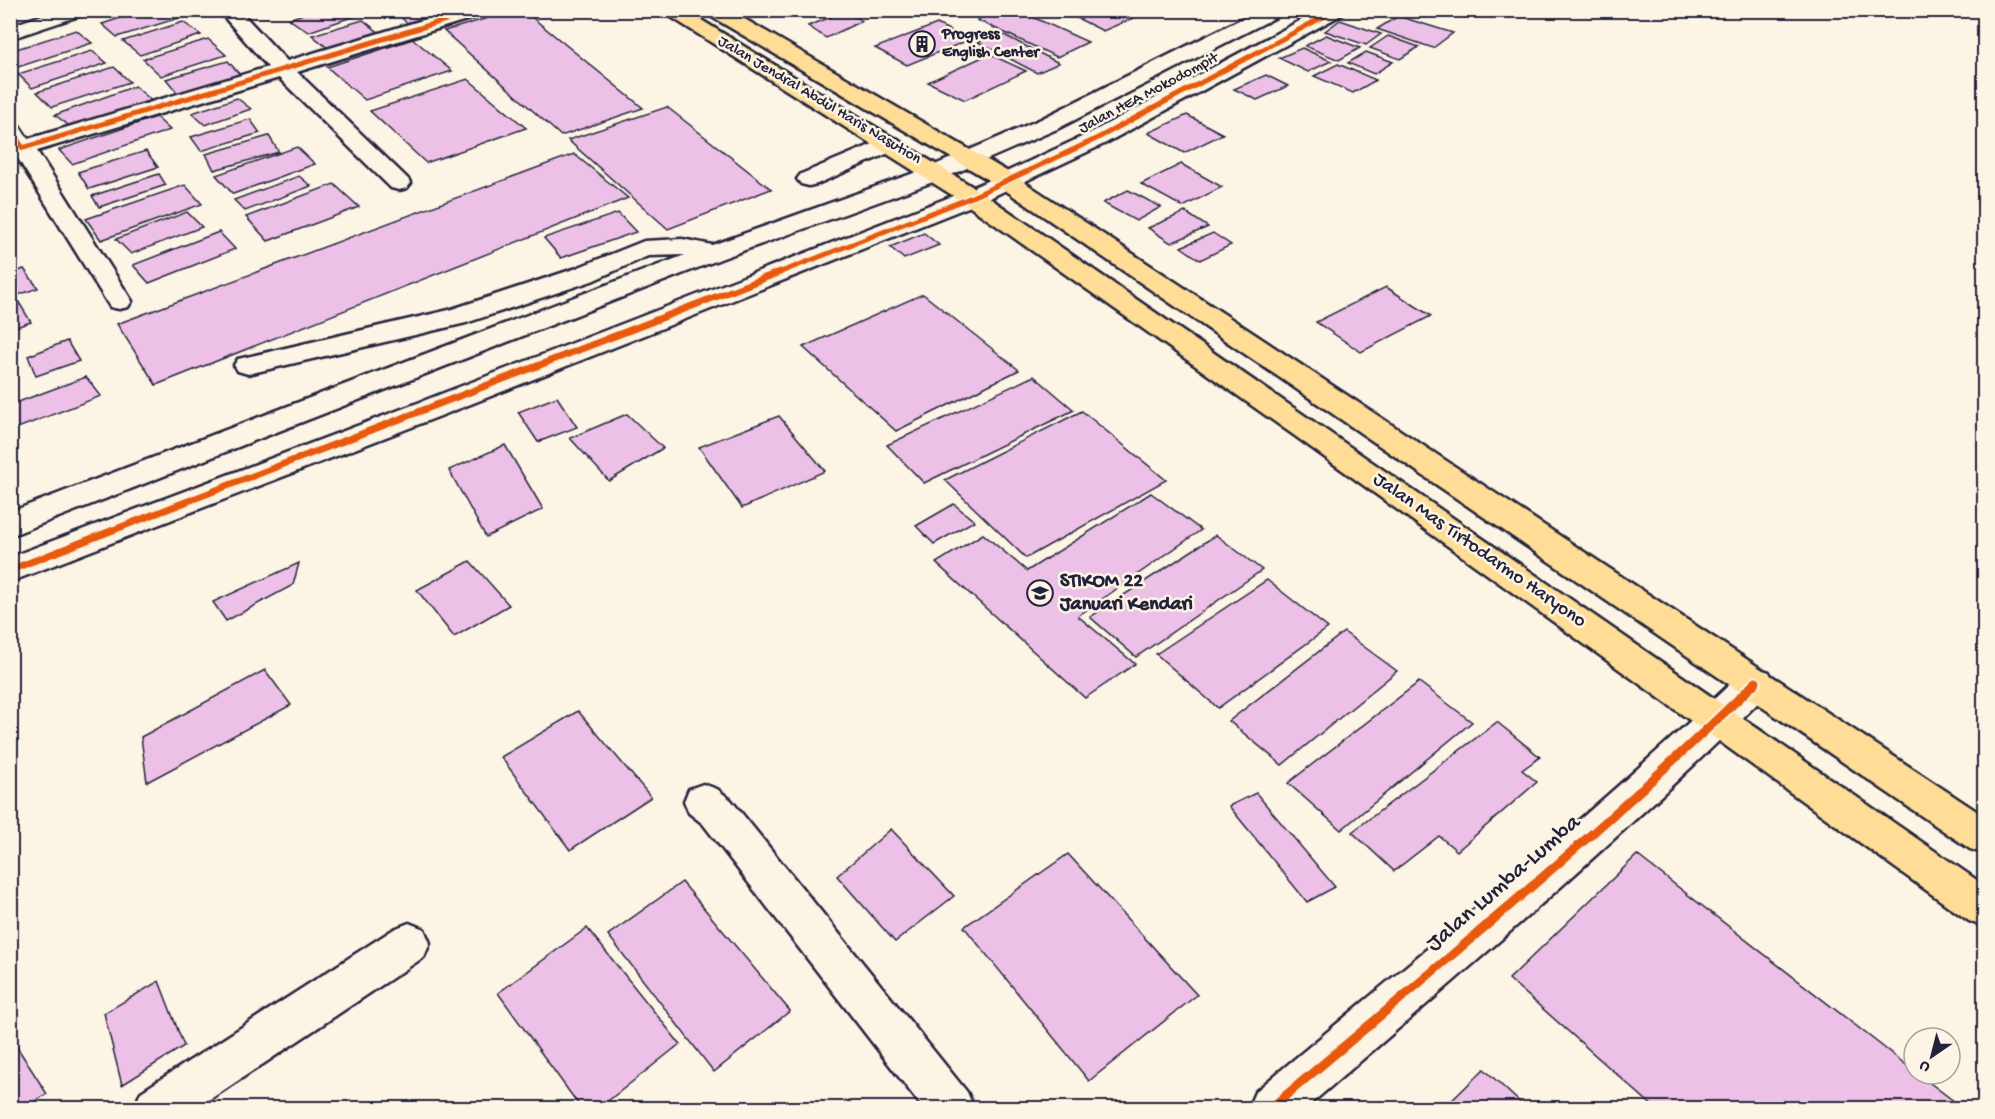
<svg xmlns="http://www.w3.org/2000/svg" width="1995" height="1119" font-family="'Gochi Hand',sans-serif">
  <rect width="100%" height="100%" fill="#fcf5e5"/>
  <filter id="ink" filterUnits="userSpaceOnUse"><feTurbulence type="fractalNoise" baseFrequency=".0167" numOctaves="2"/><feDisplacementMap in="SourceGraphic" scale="12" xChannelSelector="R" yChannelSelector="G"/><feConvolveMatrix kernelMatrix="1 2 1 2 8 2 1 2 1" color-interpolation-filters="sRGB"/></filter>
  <g filter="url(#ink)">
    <g fill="#edc1e7" stroke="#22223b" stroke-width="1.5">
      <polygon points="145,10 170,10 179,18 117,37 102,24"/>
      <polygon points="314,10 351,10 358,15 308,32 289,19"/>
      <polygon points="393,10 449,10 407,23"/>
      <polygon points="515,10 523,10 643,108 561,136 444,31"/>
      <polygon points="782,10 806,10 789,17"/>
      <polygon points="998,10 1017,10 1088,42 1057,57 977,20"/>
      <polygon points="1061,10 1152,10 1103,31"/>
      <polygon points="847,11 862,21 826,38 808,26"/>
      <polygon points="1398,16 1453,33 1433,48 1377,29"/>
      <polygon points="363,20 381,34 330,50 312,35"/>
      <polygon points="1340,20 1381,34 1366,45 1325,31"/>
      <polygon points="183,22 201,35 140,55 123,41"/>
      <polygon points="937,24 969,40 907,65 875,48"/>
      <polygon points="76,30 92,43 15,68 10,65 10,51"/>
      <polygon points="1000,33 1059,63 1037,73 978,42"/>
      <polygon points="1326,35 1360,48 1339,60 1305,46"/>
      <polygon points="1388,36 1419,47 1400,59 1370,48"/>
      <polygon points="208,39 226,55 161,76 143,59"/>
      <polygon points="413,39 452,71 365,100 327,67"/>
      <polygon points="1302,48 1331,61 1308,72 1279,58"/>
      <polygon points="92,51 107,63 32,88 18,74"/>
      <polygon points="1366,52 1393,62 1374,74 1348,63"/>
      <polygon points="989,54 1026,71 965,100 928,82"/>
      <polygon points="228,61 242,77 180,96 166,79"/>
      <polygon points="1338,64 1376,80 1353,93 1314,76"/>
      <polygon points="114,67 130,82 52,107 37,92"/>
      <polygon points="1266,75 1288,86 1257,100 1234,89"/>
      <polygon points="468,79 526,128 426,163 370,111"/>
      <polygon points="135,86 152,101 72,128 55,115"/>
      <polygon points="237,98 251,109 205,125 192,113"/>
      <polygon points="667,107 771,189 668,229 568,140"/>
      <polygon points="1187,115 1223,134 1184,153 1148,133"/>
      <polygon points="156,117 170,130 72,164 59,150"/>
      <polygon points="250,119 260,133 201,151 191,137"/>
      <polygon points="269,136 279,152 214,170 206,154"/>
      <polygon points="297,147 315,164 233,194 216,175"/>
      <polygon points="146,151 158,167 89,189 78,172"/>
      <polygon points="574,154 628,198 156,385 117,324"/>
      <polygon points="1181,164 1222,187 1183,207 1141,184"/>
      <polygon points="159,174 166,185 99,207 92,196"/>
      <polygon points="299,176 311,186 245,211 234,200"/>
      <polygon points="334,184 359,207 268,241 246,217"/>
      <polygon points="185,185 202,204 101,240 86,219"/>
      <polygon points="1128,190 1161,207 1136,221 1103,203"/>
      <polygon points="187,212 202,227 131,254 116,239"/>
      <polygon points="1185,212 1208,227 1171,243 1148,228"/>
      <polygon points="618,213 636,232 561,258 544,238"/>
      <polygon points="219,232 235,249 149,283 133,265"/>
      <polygon points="924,233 939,245 904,259 890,247"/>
      <polygon points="1213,233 1231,245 1200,260 1181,247"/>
      <polygon points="24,269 38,288 10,298 10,274"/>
      <polygon points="1386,287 1431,316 1361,352 1316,322"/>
      <polygon points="923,294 1019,370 896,431 803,347"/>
      <polygon points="18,301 31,322 10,329 10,304"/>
      <polygon points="67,341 79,361 36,376 28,356"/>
      <polygon points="1034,376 1074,410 924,483 887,445"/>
      <polygon points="86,377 101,396 10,431 10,405"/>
      <polygon points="557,397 577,427 538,442 518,412"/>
      <polygon points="1082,411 1166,480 1026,558 945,480"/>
      <polygon points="627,414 663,448 609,481 570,438"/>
      <polygon points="779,416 825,471 742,508 699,447"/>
      <polygon points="505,445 543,509 486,537 449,470"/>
      <polygon points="1151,493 1201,530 1078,616 1135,664 1085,698 936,563 983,534 1027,571"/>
      <polygon points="954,504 974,521 934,544 916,526"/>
      <polygon points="1216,535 1262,570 1136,657 1090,617"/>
      <polygon points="470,561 509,605 454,637 417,590"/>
      <polygon points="299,563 293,585 226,621 213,602"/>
      <polygon points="1267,580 1328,628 1218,708 1156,654"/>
      <polygon points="1344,632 1397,671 1282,765 1229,721"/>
      <polygon points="265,670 291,705 147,782 141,737"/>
      <polygon points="1419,682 1472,722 1341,830 1288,783"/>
      <polygon points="578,711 651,797 570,850 501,757"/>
      <polygon points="1497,722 1540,757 1522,770 1537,782 1457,851 1439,836 1394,871 1352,832"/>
      <polygon points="1256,793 1335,887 1307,902 1229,806"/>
      <polygon points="891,829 954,896 895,942 837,876"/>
      <polygon points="1068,854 1197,995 1089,1081 964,927"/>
      <polygon points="1637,855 1914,1071 1914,1074 1918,1074 1963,1108 1655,1108 1509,979"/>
      <polygon points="682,882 790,1011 714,1072 608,935"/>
      <polygon points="587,928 680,1044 599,1108 581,1108 498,993"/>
      <polygon points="159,981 184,1046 122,1085 104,1013"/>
      <polygon points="10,1036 47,1094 23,1108 10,1108"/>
      <polygon points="1484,1069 1526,1108 1444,1108"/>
    </g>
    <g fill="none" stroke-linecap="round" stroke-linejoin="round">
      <g stroke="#22223b" stroke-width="5">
        <g id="minor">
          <polygon points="57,10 88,10 85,14 10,39 10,26"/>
          <polygon points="218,10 239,10 287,61 456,10 489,10 486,14 297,72 407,178 411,183 407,188 399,190 391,188 279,78 37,151 132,301 128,307 119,309 110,307 17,157 10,159 10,122 18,124 28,139 268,67"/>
          <polygon points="1259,10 1285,10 1282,14 1057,129 944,178 723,258 10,536 10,512 685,255 648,256 592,281 466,323 248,374 238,371 234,365 238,359 449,310 574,269 644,241 682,239 712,245 928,168 1041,119"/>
          <polygon points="1320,10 1346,10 1343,14 1104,144 981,202 443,415 10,582 10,557 423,401 963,192 1088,134"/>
          <polygon points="890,137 898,139 902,144 898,149 817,184 809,186 801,184 797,179 801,174"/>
          <path d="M1756,668L1769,672L1774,682L1769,692C1621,839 1463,973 1306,1108H1248L1255,1092C1420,954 1587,820 1743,672Z"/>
          <polygon points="703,784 717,789 731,800 967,1092 974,1108 923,1108 703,824 689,813 684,801 689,789"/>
          <polygon points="409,923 424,929 430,943 424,957 197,1108 134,1108 141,1092 394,929"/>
        </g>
      </g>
      <g stroke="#22223b" stroke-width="5">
        <g id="highway">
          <polygon points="660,10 685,10 981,192 1984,885 1984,927 1969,921 1295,436 963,202"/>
          <polygon points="704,10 729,10 1015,176 1984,816 1984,854 1970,849 999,186 707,14"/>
        </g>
      </g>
      <use href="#minor" fill="#fcf5e5" fill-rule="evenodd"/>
      <use href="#highway" fill="#ffdd96" fill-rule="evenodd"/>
      <g stroke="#fcf5e5" stroke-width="8">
        <g id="cycleway-far2">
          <polyline points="10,129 23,148 479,10"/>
          <polyline points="776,274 972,197 1096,139 1336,10"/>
        </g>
      </g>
      <g stroke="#fcf5e5" stroke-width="10">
        <polyline id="cycleway-far1" points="10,570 780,272"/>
      </g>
      <g stroke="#fcf5e5" stroke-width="13">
        <path id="cycleway" d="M1271,1108C1435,969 1602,832 1756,682"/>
      </g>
      <use href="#cycleway-far2" stroke="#e8590c" stroke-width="5"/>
      <use href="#cycleway-far1" stroke="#e8590c" stroke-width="7"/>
      <use href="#cycleway" stroke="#e8590c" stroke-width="9"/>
    </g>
  </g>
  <defs>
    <g id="building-ring" transform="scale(1.35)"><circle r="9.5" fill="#fcf5e5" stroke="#22223b" stroke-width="1.5"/><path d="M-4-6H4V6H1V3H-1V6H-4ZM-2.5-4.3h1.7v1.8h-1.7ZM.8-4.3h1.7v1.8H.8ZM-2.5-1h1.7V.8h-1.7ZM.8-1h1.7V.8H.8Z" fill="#22223b"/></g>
    <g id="university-ring" transform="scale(1.35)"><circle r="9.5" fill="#fcf5e5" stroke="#22223b" stroke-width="1.5"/><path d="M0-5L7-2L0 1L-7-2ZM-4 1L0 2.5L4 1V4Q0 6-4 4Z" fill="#22223b"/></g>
  </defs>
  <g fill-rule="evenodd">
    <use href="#building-ring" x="922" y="44"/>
    <use href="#university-ring" x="1040" y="593"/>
  </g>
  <g text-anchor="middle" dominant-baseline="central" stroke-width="5" stroke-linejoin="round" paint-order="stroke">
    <g font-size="16" font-weight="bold" fill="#22223b" stroke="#fcf5e5" text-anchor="start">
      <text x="942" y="35">Progress<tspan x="942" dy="18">English Center</tspan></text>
    </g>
    <g font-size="16" fill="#22223b" stroke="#fcf5e5">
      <text transform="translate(1149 94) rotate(-28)">Jalan HEA Mokodompit</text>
      <text transform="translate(819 101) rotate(31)">Jalan Jendral Abdul Haris Nasution</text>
    </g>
    <g font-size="20" fill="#22223b" stroke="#fcf5e5">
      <text transform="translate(1479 551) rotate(35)">Jalan Mas Tirtodarmo Haryono</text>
    </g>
    <g font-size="20" font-weight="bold" fill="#22223b" stroke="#fcf5e5" text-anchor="start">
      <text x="1060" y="582">STIKOM 22<tspan x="1060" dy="23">Januari Kendari</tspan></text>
    </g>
    <g font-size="24" fill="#22223b" stroke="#fcf5e5">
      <text transform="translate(1504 884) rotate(-41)">Jalan Lumba-Lumba</text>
    </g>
  </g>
  <rect width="1995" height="1119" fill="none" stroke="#fcf5e5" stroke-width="36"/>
  <rect x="18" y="18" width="1959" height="1083" fill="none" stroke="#22223b" stroke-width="2" filter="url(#ink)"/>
  <g transform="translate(1932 1056) rotate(215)"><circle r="28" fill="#fcf5e5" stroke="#a5a1a1" stroke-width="1.5"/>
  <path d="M0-4.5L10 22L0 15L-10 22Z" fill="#22223b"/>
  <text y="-9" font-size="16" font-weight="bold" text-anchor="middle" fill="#22223b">U</text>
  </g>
</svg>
